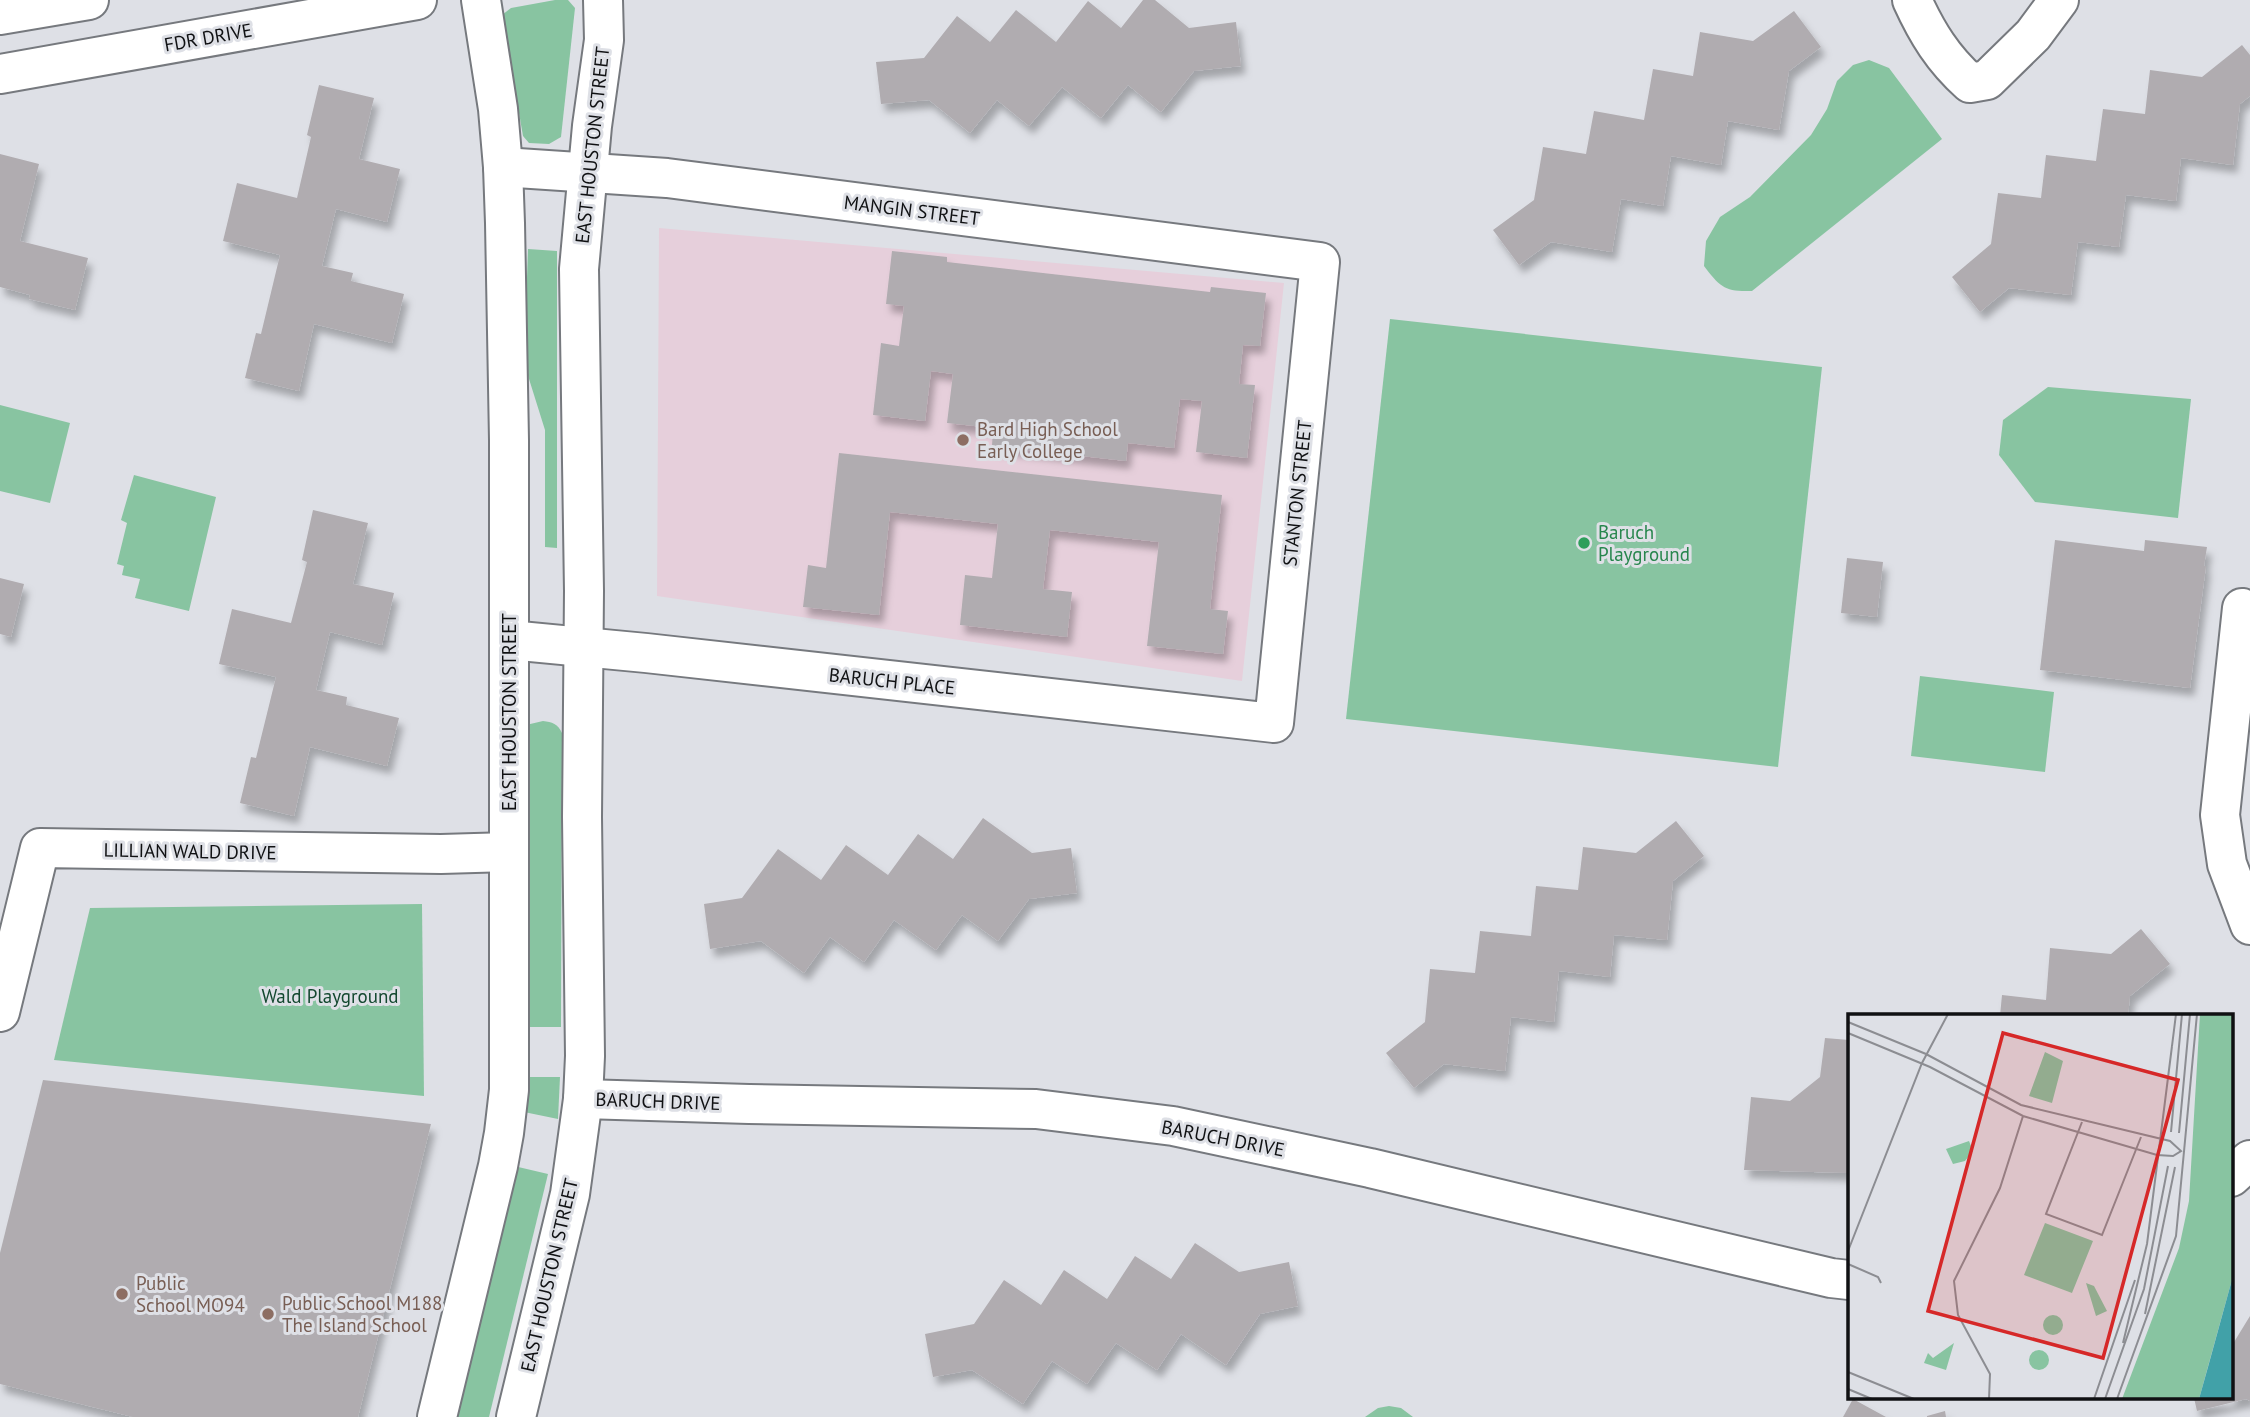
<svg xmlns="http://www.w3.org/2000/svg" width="2250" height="1417" font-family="'PT Sans',sans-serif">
  <defs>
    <filter id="shadow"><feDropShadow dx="4.5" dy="8" stdDeviation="3.5" flood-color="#0004"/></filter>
  </defs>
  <rect width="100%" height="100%" fill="#dee0e6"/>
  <polygon fill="#e6cfdb" points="659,228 1284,283 1242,681 657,596"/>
  <g fill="#88c4a1">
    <polygon points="555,0 568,0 575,8 561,137 549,144 529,143 523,136 502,15 511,8"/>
    <path d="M1869,60L1889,68L1942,139L1752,291C1725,292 1720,287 1704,266L1706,241L1720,217L1750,197L1811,135L1827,109L1837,81L1853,65Z"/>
    <polygon points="528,249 557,251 557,548 545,547 545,430 524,363"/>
    <polygon points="1390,319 1822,367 1778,767 1346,719"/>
    <polygon points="2048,387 2191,399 2178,518 2035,502 1999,455 2003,420"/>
    <polygon points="0,405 70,423 50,503 0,491"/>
    <polygon points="134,475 216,497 189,611 135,598 140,579 122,575 124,566 117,564 127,523 121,520"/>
    <polygon points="1920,676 2054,692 2045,772 1911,756"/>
    <path d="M543,721C552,722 558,724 562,733L561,1027H523L526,725Z"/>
    <polygon points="422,904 424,1096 54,1060 90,908"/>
    <polygon points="523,1077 560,1077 558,1119 524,1112"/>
    <polygon points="514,1166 548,1174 489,1417 452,1417"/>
    <polygon points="1389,1406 1401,1408 1413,1417 1365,1417 1378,1408"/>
  </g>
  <g fill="#b0acb0" filter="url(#shadow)">
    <polygon points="1143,0 1155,0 1189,28 1236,22 1241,66 1194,71 1161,112 1128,85 1101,118 1062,87 1029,126 997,100 970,133 929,100 881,104 876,62 924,58 957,16 990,42 1016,10 1056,42 1088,1 1121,28"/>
    <polygon points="1794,11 1821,47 1789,71 1779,130 1728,121 1721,165 1671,156 1663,206 1621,199 1612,252 1551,242 1519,265 1493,230 1534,200 1543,147 1586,154 1594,111 1644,120 1653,69 1693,76 1700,32 1753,41"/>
    <polygon points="2242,45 2250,55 2250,96 2240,104 2233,165 2181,158 2176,201 2126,195 2119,247 2078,242 2071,295 2009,288 1980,312 1952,277 1991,244 1998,193 2041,198 2046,155 2096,161 2103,109 2145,114 2150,70 2202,77"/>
    <polygon points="319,85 374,98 359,159 400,169 387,222 336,209 322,266 353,273 351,281 404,294 392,343 314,324 299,391 245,378 256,333 261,334 280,255 223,241 237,183 297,198 311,137 307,135"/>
    <polygon points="0,154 39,164 20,241 88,258 75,310 29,299 30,295 0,287"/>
    <polygon points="892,251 947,257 947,262 1210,292 1211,287 1266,293 1260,346 1243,345 1239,384 1255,385 1247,458 1196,452 1202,401 1180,399 1174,448 1128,443 1126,461 992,446 993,428 947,423 953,374 931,371 925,421 873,415 881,343 899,346 904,306 886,304"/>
    <polygon points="839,453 1222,495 1210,609 1228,611 1223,654 1147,646 1159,542 1050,530 1043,589 1072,592 1067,637 960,625 965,575 992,578 998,524 890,512 879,615 803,607 808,565 826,568"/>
    <polygon points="313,510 368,523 353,584 394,593 382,645 330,632 316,690 347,697 346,705 399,718 387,766 310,747 294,816 240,803 251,757 256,758 276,677 219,664 232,609 291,623 307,562 302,560"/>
    <polygon points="2055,540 2144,551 2145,540 2207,547 2204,566 2206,566 2190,688 2040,670"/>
    <polygon points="1847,558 1883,562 1877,617 1841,613"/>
    <polygon points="0,578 24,584 11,637 0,634"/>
    <polygon points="983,818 1032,853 1071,848 1077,893 1029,899 998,941 962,915 936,950 894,920 864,962 830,937 804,973 761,941 710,949 704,904 742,898 778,849 821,880 846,845 888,875 918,834 953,859"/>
    <polygon points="1676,821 1704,856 1673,881 1667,940 1614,935 1610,977 1559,971 1554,1022 1511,1017 1505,1071 1444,1064 1414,1088 1386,1053 1425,1022 1430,969 1475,973 1480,931 1531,936 1536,886 1578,890 1583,847 1636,853"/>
    <polygon points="2141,929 2170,964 2130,996 2128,1016 2000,1016 2002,995 2046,1000 2050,948 2111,954"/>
    <polygon points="1825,1038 1849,1040 1849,1173 1744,1170 1751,1097 1790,1101 1820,1077"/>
    <polygon points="43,1080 431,1124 358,1417 133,1417 0,1384 0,1253"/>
    <polygon points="1195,1243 1239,1272 1289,1262 1298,1306 1260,1314 1226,1365 1181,1334 1157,1370 1116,1343 1087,1384 1052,1361 1023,1404 972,1370 933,1377 925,1334 974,1324 1004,1280 1041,1305 1064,1270 1107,1299 1135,1256 1171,1279"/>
    <polygon points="2250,1316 2250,1401 2246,1399 2197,1411 2194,1398 2231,1398 2231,1347"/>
    <polygon points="1853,1399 1886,1417 1843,1417"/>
    <polygon points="1945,1411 1946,1417 1927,1417 1927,1416"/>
  </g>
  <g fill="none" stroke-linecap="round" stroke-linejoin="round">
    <g stroke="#76797e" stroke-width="42">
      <g id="minor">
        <path d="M1912,0C1927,33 1943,59 1970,83L1987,80L2033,35L2059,0"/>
        <polyline points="503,167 667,178 1320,262 1274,723 646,653 509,640"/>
        <polyline points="2242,608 2220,815 2227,864 2250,925"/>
        <polyline points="0,1012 40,848 441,854 509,852"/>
        <polyline points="583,1099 749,1104 1036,1109 1173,1126 1370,1168 1831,1278 1849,1280"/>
        <polyline points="2231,1177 2250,1160"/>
      </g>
    </g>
    <g stroke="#76797e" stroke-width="42">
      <g id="major">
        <polyline points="0,74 417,0"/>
        <polyline points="437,1417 498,1166 504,1133 509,1090 509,440 505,223 503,167 498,109 481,0"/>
        <polyline points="516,1417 570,1194 583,1099 585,1056 582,817 584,591 579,269 592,126 604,40 603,0"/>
      </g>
    </g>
    <g stroke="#76797e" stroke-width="42">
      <polyline id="highway" points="0,15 89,0"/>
    </g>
    <use href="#minor" stroke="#fff" stroke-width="38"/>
    <use href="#major" stroke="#fff" stroke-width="38"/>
    <use href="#highway" stroke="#fff" stroke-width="38"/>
  </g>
  <g fill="#8d6e63" stroke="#dee0e6" stroke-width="2.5">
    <circle cx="963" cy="440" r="7"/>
    <circle cx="122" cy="1294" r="7"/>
    <circle cx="268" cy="1314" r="7"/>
  </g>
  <circle fill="#2e9e5b" stroke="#dee0e6" stroke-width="2.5" cx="1584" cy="543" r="7"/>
  <g text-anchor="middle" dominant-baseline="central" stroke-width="6" stroke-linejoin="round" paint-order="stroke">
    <g font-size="19" fill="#101113" stroke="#dee0e6">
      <text transform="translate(208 37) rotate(-10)">FDR DRIVE</text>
      <text transform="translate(592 145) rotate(-84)">EAST HOUSTON STREET</text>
      <text transform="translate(912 210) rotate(7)">MANGIN STREET</text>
      <text transform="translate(1297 493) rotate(-84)">STANTON STREET</text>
      <text transform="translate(892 681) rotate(6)">BARUCH PLACE</text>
      <text transform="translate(509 712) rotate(-90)">EAST HOUSTON STREET</text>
      <text transform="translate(190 851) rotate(1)">LILLIAN WALD DRIVE</text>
      <text transform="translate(658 1101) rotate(2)">BARUCH DRIVE</text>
      <text transform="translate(1223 1138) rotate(11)">BARUCH DRIVE</text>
      <text transform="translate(549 1275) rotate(-77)">EAST HOUSTON STREET</text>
    </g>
    <g font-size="19" fill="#785e54" stroke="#dee0e6" text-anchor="start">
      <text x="977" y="429">Bard High School<tspan x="977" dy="22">Early College</tspan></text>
      <text x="136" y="1283">Public<tspan x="136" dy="22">School MO94</tspan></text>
      <text x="282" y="1303">Public School M188<tspan x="282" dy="22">The Island School</tspan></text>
    </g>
    <g font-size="19" fill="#27864d" stroke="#dee0e6" text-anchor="start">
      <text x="1598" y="532">Baruch<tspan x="1598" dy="22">Playground</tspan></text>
    </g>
    <g font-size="19" fill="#13482f" stroke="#dee0e6">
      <text x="330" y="996">Wald Playground</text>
    </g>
  </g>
  <g transform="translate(1848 1014)">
    <rect width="385" height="385" fill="#dee0e6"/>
    <path d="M352,0H385V262L351,385H274L331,234L341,187ZM197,38L215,47L204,89L181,82ZM121,127L125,137L117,147L105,150L98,135ZM197,209L245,227L224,279L176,261ZM238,269L246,272L259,297L248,302ZM195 311a10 10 0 1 1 20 0a10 10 0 1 1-20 0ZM106,329L98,356L76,349L80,339L85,344ZM181 346a10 10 0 1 1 20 0a10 10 0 1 1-20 0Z" fill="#88c4a1"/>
    <path d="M385,262V385H351L360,353Z" fill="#41a1a8"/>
    <path fill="none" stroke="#8c8d92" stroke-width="2" d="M0,8L78,40L173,91L322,127L333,137L325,142L309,141L175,102L82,53L0,19M324,32L328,0M234,108L198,200L254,221L293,123M323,118L334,0M331,119L342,0M299,230L324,32M0,237L74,49L100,0M0,250L30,263L33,269M297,300L327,153M275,329L299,230M0,358L66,385M0,375L24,385M141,385L142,360L110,301L106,267L152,174L175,102M246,385L287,266M257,385L296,275L320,152M269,385L328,222L349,0"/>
    <path fill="#d62828" fill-opacity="0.15" stroke="#d62828" stroke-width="3.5" d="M155,19L330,66L255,344L80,297Z"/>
    <rect width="385" height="385" fill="none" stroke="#101113" stroke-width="3.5"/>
  </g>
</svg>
